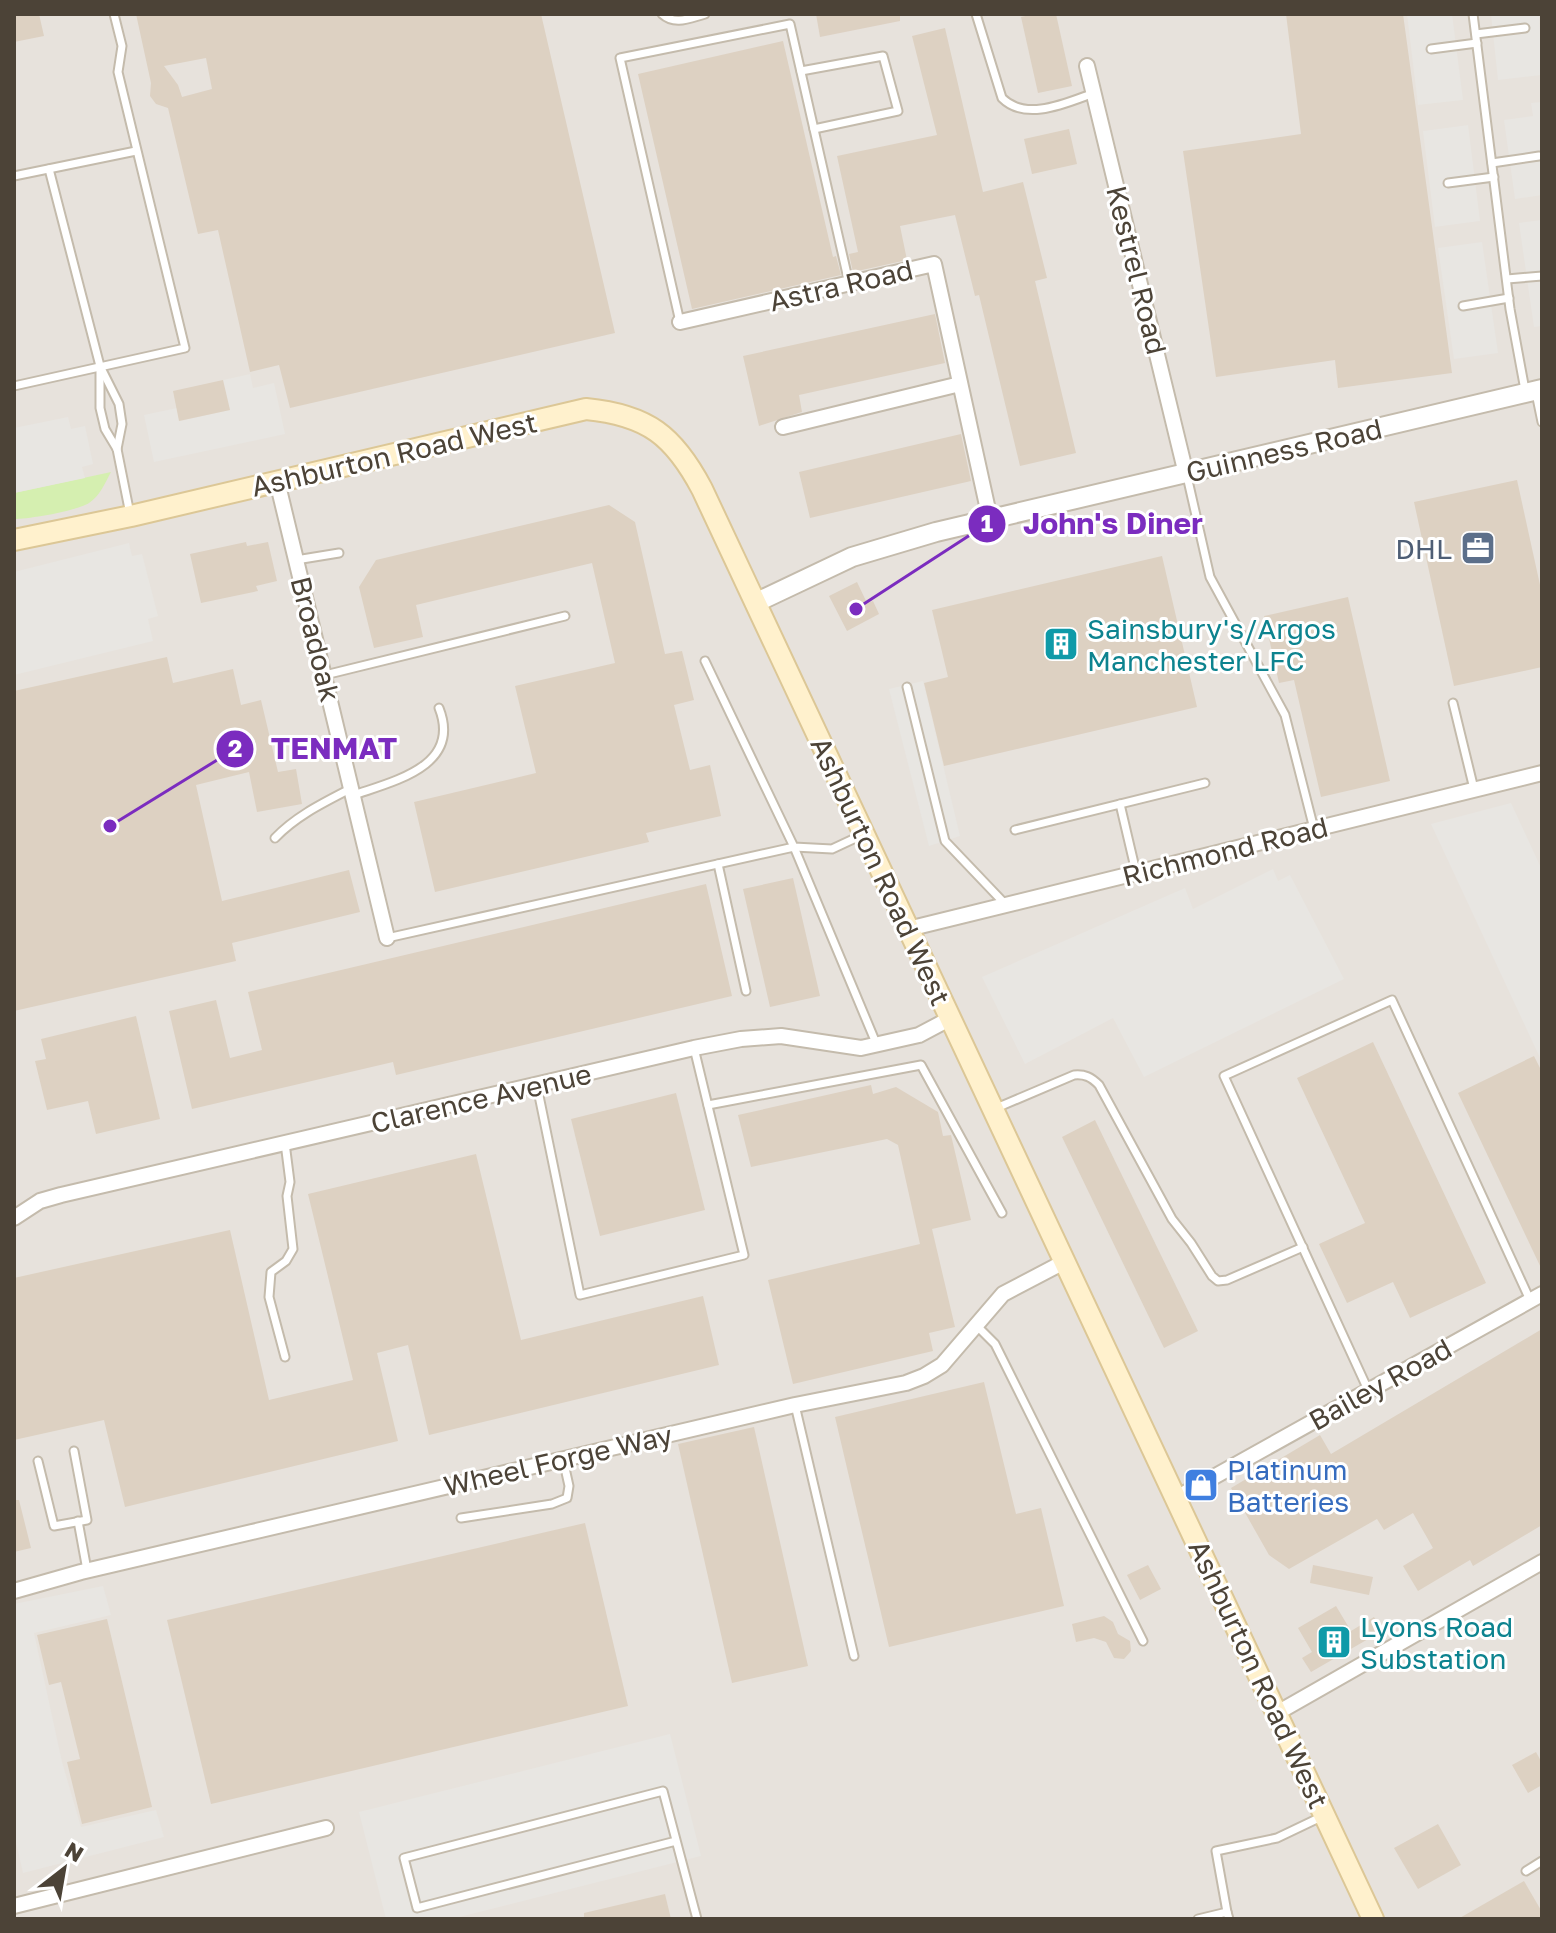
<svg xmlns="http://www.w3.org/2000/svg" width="1556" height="1933" font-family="'Golos Text',sans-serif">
  <rect width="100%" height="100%" fill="#f7f3eb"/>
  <rect fill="#e7e2dc" x="14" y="14" width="1528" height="1905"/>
  <path fill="#d5efb0" d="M111,472C105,483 100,496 89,503C76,511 30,519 14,519V493Z"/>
  <g fill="#e8e6e2">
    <polygon points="1407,14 1452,14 1463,100 1418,105"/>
    <polygon points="1491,14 1539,14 1542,75 1498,80"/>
    <polygon points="1542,102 1542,195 1515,199 1504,120 1533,116 1531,103"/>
    <polygon points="1468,125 1480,221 1435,227 1423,131"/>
    <polygon points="1542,220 1542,326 1534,327 1519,223"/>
    <polygon points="1482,242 1498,353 1454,359 1438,248"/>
    <polygon points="250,374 253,388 274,383 285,434 154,462 144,415 177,408 180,421 230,410 223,380"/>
    <polygon points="68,417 71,429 85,426 93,464 82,467 85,478 14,493 14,428"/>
    <polygon points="129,543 132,556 142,554 158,616 148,619 153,641 14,675 14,572"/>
    <polygon points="923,681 960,836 929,846 889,689"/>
    <polygon points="1511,803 1542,870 1542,1062 1431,824"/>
    <polygon points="1273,869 1278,881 1290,875 1344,979 1144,1077 1113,1018 1025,1064 982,977 1185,888 1193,909"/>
    <polygon points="103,1586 111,1615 34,1633 62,1762 81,1827 156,1810 164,1837 23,1873 14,1834 14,1604"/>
    <polygon points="670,1734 701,1856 451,1919 386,1919 359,1812"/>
  </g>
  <g fill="#ddd1c2" fill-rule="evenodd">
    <polygon points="14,14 39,14 44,36 14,42"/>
    <path d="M136,14H541L615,333L290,408L279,365L250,372L218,230L198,234L168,108L156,104L150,96L151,83ZM206,58L212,89L182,97L178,85L164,66Z"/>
    <polygon points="816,14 900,14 900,21 820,37"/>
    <polygon points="1034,14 1056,14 1072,86 1038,93 1021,17"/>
    <polygon points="1286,14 1403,14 1452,373 1338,388 1335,360 1216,377 1183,151 1301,134"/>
    <polygon points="945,28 983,192 1023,182 1047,278 1035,281 1076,453 1020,466 979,295 975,296 955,215 900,226 907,260 853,272 849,254 858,252 837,156 937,135 912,36"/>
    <polygon points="783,41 833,257 836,256 841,275 692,309 638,74"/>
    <polygon points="1069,129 1077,164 1032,174 1024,139"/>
    <polygon points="935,314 945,363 799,395 802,412 759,426 743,356"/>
    <polygon points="223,380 230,410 179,421 173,391"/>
    <polygon points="961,434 971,481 810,518 799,472"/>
    <polygon points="1517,480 1542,594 1542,667 1454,686 1414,502"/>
    <polygon points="609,505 635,522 665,654 682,651 694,700 674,705 690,770 710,765 721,816 646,833 649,842 435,892 414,802 536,773 515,686 615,663 592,563 416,605 423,637 374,648 359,587 376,560"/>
    <polygon points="246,542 247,546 268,542 277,581 256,586 258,591 201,603 190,554"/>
    <polygon points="1162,556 1197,707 944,766 924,683 948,677 932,610"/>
    <polygon points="857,582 867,603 873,601 879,614 847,631 829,596"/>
    <polygon points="1348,597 1390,781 1321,797 1294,680 1279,683 1264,616"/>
    <polygon points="167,657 173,683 233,669 241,705 261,700 278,772 296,769 302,804 257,812 249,772 196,785 222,901 349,870 360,912 232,943 236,961 14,1011 14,691"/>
    <polygon points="793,878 820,996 770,1007 743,889"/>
    <polygon points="706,884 732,996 396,1075 393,1062 192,1109 169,1011 216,1000 230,1058 262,1050 248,992"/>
    <polygon points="136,1016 160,1119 96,1134 88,1101 47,1110 35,1061 46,1059 41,1039"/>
    <polygon points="1373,1042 1486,1283 1410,1318 1393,1282 1347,1303 1319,1244 1365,1223 1297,1078"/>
    <polygon points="1534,1056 1542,1072 1542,1270 1458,1093"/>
    <polygon points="871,1085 873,1094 896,1087 938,1112 943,1136 951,1135 971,1220 932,1229 955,1327 929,1333 933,1351 793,1384 768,1280 920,1244 898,1145 887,1139 751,1167 738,1115"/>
    <polygon points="676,1093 705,1210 600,1236 571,1119"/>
    <polygon points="1095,1120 1198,1331 1164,1348 1062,1137"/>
    <polygon points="476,1154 521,1340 703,1296 719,1365 429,1435 408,1345 377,1353 398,1441 125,1507 104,1420 14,1440 14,1278 230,1230 269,1400 353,1380 308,1194"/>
    <polygon points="1542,1329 1542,1525 1473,1566 1470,1560 1418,1591 1403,1566 1433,1548 1413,1513 1384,1530 1377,1519 1289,1569 1269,1555 1231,1488 1320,1435 1331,1454"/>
    <polygon points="984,1382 1016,1514 1041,1508 1064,1606 889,1647 835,1417"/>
    <polygon points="754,1427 808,1666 732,1683 678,1444"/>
    <polygon points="14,1500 19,1500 31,1548 14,1552"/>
    <polygon points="585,1523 628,1706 211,1804 167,1620"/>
    <polygon points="1148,1565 1161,1589 1140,1600 1127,1575"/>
    <polygon points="1313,1565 1373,1577 1369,1595 1310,1583"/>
    <polygon points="1336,1606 1351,1631 1374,1617 1382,1631 1311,1672 1302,1658 1312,1652 1298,1628"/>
    <polygon points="1104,1616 1113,1622 1118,1634 1130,1641 1131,1651 1124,1659 1114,1658 1106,1642 1094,1638 1076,1642 1072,1624"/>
    <polygon points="107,1619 152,1807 82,1824 67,1762 80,1759 61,1682 49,1685 37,1635"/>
    <polygon points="1536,1752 1542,1763 1542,1785 1528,1793 1512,1765"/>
    <polygon points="1438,1824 1461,1865 1418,1889 1394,1848"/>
    <polygon points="1524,1881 1542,1912 1542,1919 1458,1919"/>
    <polygon points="665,1894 671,1919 584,1919 584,1913"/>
  </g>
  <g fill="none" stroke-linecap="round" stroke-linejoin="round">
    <g stroke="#c4bbac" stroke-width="11">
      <g id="service">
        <path d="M662,14C675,26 690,18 705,14"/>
        <path d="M976,14L1002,98C1026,122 1066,103 1094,93"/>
        <polyline points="1473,14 1510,309 1525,390"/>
        <polyline points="1476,34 1525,28"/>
        <polyline points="1431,49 1477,43"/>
        <polyline points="801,71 883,56 898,111 814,129"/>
        <polyline points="1492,163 1539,156"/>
        <polyline points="49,169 100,366 119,404 122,424 117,449"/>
        <polyline points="14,176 136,151"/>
        <polyline points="1448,183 1494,177"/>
        <polyline points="1507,279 1542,276"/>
        <polyline points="1463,306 1509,298"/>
        <polyline points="680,322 620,58 790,24 849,283"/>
        <polyline points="100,368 100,408 105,429 117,449 130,514"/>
        <polyline points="14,386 185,348 118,72 122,46 114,14"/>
        <polyline points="1536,393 1542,422"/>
        <polyline points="1187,476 1210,577 1285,715 1314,829"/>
        <polyline points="296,560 339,553"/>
        <polyline points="705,661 794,847 832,849 862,835"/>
        <polyline points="325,675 565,616"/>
        <polyline points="907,687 945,841 1006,905"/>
        <polyline points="1453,703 1474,789"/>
        <path d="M354,795C394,781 462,766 439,708"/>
        <polyline points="1120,804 1136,872"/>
        <polyline points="1015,830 1205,783"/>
        <path d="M275,838C296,816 323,803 350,789"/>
        <polyline points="718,864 746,991"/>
        <polyline points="387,938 794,847 876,1043"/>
        <polyline points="537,1086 580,1295 744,1255 694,1048"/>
        <polyline points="708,1105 921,1065 1002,1213"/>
        <path d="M994,1109L1074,1075C1085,1074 1091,1077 1099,1085L1172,1219L1191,1243L1212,1276L1218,1281L1227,1280L1303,1247"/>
        <polyline points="976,1325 995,1344 1143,1641"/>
        <polyline points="285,1357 269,1297 271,1272 286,1261 293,1249 287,1196 290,1182 285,1143"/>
        <polyline points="1369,1392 1224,1076 1392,1000 1530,1300"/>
        <polyline points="795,1405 854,1656"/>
        <polyline points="38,1461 54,1526 87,1520 74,1451"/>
        <polyline points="461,1518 552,1504 567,1498 569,1486 563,1459"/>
        <polyline points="78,1521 87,1570"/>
        <polyline points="676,1841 417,1908 404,1858 663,1791 697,1919"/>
        <polyline points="1526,1871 1542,1861"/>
        <polyline points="1227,1912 1216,1851 1277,1838 1321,1817"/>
        <polyline points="1198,1919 1227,1912 1229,1919"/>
      </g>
    </g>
    <g stroke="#c4bbac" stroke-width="18">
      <g id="minor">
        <polyline points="1087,66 1186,474"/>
        <polyline points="680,322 934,264 990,519"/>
        <polyline points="783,427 960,384"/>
        <polyline points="277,481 387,938"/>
        <polyline points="908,929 1542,773"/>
        <polyline points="14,1218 40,1201 61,1195 694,1048 741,1039 781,1036 861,1048 919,1035 951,1018"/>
        <polyline points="1176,1498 1542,1294"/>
        <polyline points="14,1591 81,1572 795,1405 906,1383 924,1376 942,1365 1003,1294 1064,1262"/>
        <polyline points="1277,1713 1542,1562"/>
        <polyline points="14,1906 326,1828"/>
      </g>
    </g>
    <g stroke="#c4bbac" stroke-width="22">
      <polyline id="tertiary" points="755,603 852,557 936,532 1542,389"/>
    </g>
    <g stroke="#dcc796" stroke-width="24">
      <path id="secondary" d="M14,540L131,516L586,409C648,415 674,436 702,489L1373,1919"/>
    </g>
    <use href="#service" stroke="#fff" stroke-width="7"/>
    <use href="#minor" stroke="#fff" stroke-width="14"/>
    <use href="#tertiary" stroke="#fff" stroke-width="18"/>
    <use href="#secondary" stroke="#fff1cd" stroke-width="20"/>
  </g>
  <defs>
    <g id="office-square" transform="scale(1.8)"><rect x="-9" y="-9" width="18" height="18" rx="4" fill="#5c6f8a" stroke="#fff"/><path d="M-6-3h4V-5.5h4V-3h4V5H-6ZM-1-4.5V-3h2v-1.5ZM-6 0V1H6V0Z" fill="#fff"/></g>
    <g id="building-square" transform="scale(1.8)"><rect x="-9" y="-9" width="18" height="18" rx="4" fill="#0f9aa8" stroke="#fff"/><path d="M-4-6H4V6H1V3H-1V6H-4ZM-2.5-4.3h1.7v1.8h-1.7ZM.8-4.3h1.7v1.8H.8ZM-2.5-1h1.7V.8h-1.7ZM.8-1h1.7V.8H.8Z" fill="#fff"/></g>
    <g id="shop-square" transform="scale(1.8)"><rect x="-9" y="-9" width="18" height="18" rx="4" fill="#3f7fe0" stroke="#fff"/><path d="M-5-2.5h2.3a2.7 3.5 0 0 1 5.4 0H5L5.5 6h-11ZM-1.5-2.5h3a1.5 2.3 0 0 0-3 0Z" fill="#fff"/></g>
  </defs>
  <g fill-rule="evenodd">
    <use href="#office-square" x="1478" y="548"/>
    <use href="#building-square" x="1061" y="644"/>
    <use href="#shop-square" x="1201" y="1485"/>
    <use href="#building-square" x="1334" y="1642"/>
  </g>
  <g text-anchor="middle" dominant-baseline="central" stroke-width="6" stroke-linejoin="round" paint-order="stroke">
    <g font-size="28" fill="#4c4337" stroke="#fff">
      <text transform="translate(1137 270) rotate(76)">Kestrel Road</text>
      <text transform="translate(841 285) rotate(-13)">Astra Road</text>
      <text transform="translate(1284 450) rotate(-13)">Guinness Road</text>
      <text transform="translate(394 454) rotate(-13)">Ashburton Road West</text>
      <text transform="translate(316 639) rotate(76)">Broadoak</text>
      <text transform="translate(1225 851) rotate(-14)">Richmond Road</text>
      <text transform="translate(881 871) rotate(65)">Ashburton Road West</text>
      <text transform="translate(481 1098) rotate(-13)">Clarence Avenue</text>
      <text transform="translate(1380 1384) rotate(-29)">Bailey Road</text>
      <text transform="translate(558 1460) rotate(-13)">Wheel Forge Way</text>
      <text transform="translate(1259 1674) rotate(65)">Ashburton Road West</text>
    </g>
    <g font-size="28" fill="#4e5e75" stroke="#fff" text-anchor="end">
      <text x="1452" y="548">DHL</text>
    </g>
    <g font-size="28" fill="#0d838f" stroke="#fff" text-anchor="start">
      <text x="1087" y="628">Sainsbury's/Argos<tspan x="1087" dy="32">Manchester LFC</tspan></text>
      <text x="1360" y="1626">Lyons Road<tspan x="1360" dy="32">Substation</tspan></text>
    </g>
    <g font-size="28" fill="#366cbe" stroke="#fff" text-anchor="start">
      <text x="1227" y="1469">Platinum<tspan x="1227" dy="32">Batteries</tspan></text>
    </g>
  </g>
  <path fill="none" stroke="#7b2cbf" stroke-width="3" d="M856 609L987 524M110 826L235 749"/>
  <g fill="#7b2cbf" stroke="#fff" stroke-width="3">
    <circle cx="856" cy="609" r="8"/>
    <circle cx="110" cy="826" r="8"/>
    <circle cx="987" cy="524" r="20"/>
    <circle cx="235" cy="749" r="20"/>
  </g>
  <g font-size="24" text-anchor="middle" font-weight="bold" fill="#fff">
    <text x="987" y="532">1</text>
    <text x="235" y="757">2</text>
  </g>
  <g font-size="30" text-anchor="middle" font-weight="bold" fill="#7b2cbf" stroke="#fff" stroke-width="6" stroke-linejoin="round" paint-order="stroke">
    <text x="1113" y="534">John's Diner</text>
    <text x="334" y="759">TENMAT</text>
  </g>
  <rect width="1556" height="1933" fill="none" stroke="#4c4337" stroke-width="32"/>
  <g transform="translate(64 1869) rotate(31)" stroke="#ffffff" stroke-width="6" paint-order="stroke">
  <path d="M0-6L14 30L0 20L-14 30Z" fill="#4c4337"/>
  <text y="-12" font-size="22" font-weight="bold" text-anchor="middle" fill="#4c4337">N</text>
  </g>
</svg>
